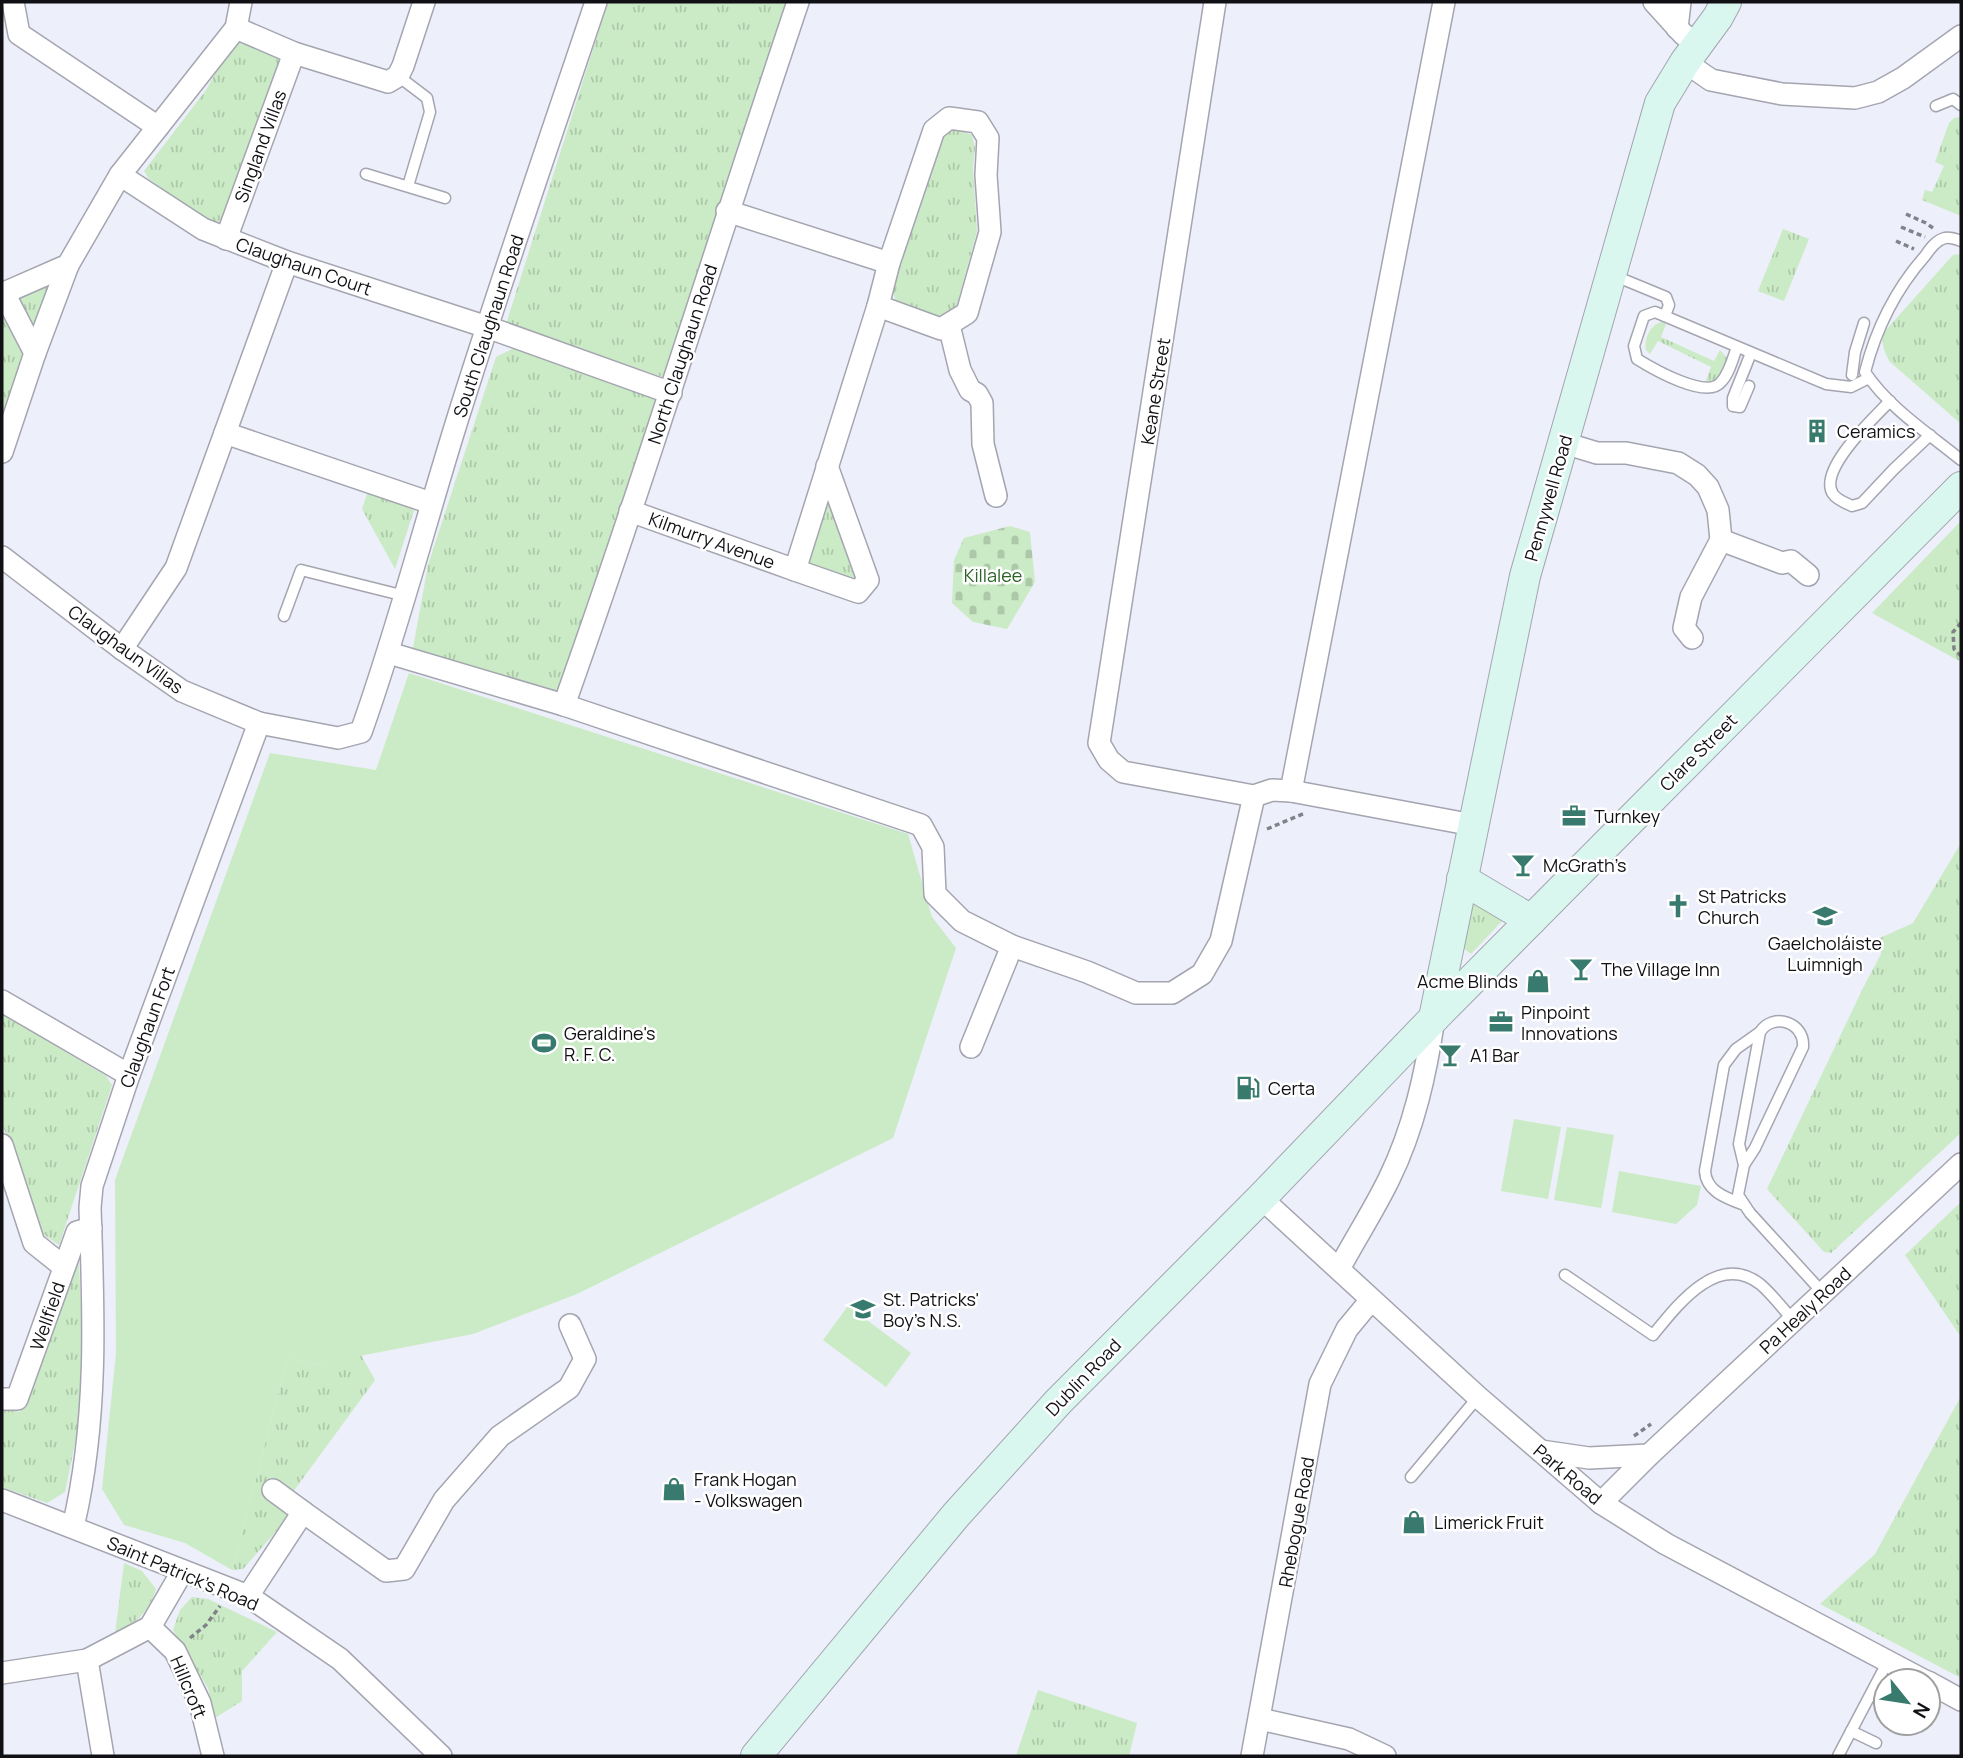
<svg xmlns="http://www.w3.org/2000/svg" width="1963" height="1758" font-family="Manrope,sans-serif">
  <defs>
    <pattern id="grass-tufts" width="24" height="20" patternUnits="userSpaceOnUse" patternTransform="scale(1.75)"><rect width="24" height="20" fill="#caebc5"/><path d="M3 7l-1-3M5 7V3M7 7l1-3M15 17l-1-3M17 17v-4M19 17l1-3" fill="none" stroke="#acc8a8"/></pattern>
    <pattern id="cemetery-stones" width="16" height="16" patternUnits="userSpaceOnUse" patternTransform="scale(1.75)"><rect width="16" height="16" fill="#caebc5"/><path d="M2 7V4a2 2 0 0 1 4 0v3zM10 15v-3a2 2 0 0 1 4 0v3z" fill="#acc8a8"/></pattern>
  </defs>
  <rect width="100%" height="100%" fill="#edeffa"/>
  <g fill="url(#grass-tufts)">
    <polygon points="608,2 790,2 666,378 506,324"/>
    <polygon points="236,42 273,51 281,57 224,218 213,224 149,179 144,171 206,90 228,50"/>
    <polygon points="1960,117 1961,118 1961,216 1922,200 1925,190 1932,192 1944,166 1935,162 1949,123 1954,118"/>
    <polygon points="953,128 972,135 975,148 973,167 977,232 955,311 939,319 897,304 892,290 935,139"/>
    <polygon points="1783,229 1809,239 1784,301 1758,291"/>
    <path d="M1961,254V424L1889,361C1884,350 1880,343 1885,331L1953,255Z"/>
    <polygon points="49,283 51,286 35,327 14,296"/>
    <polygon points="4,317 11,319 25,361 2,426 2,321"/>
    <path d="M1662,322L1666,324L1661,337L1714,361L1720,350L1726,357V362L1715,381H1706L1711,367L1658,341L1650,354L1646,350C1644,339 1650,324 1662,322Z"/>
    <polygon points="514,348 659,400 561,695 413,648 428,565 496,357"/>
    <polygon points="368,491 414,510 395,569 362,509"/>
    <polygon points="828,492 856,574 854,579 806,563"/>
    <polygon points="1961,521 1961,662 1872,613"/>
    <polygon points="1961,843 1961,1133 1831,1253 1824,1252 1767,1189 1863,988 1881,954 1880,938 1913,923"/>
    <polygon points="1472,899 1504,919 1471,954 1463,948"/>
    <polygon points="2,1014 106,1076 112,1085 59,1245 43,1234 2,1123"/>
    <polygon points="1961,1202 1961,1337 1905,1255"/>
    <polygon points="78,1248 84,1364 77,1433 65,1492 47,1503 2,1487 2,1408 20,1412"/>
    <polygon points="361,1355 375,1380 290,1496 287,1519 243,1569 232,1570 288,1356 313,1365"/>
    <polygon points="1961,1396 1961,1678 1820,1604 1875,1554"/>
    <path d="M124,1563L142,1571L156,1589C149,1613 136,1622 115,1634Z"/>
    <polygon points="192,1597 208,1599 277,1632 242,1671 242,1701 215,1718 208,1688 173,1630 180,1610"/>
    <polygon points="1038,1690 1137,1723 1129,1756 1016,1756"/>
  </g>
  <polygon fill="url(#cemetery-stones)" points="1010,526 1030,532 1035,582 1007,629 973,622 952,603 954,560 964,538"/>
  <g fill="#caebc5">
    <polygon points="409,673 908,834 932,917 956,948 893,1138 577,1294 473,1334 313,1365 288,1356 232,1570 185,1543 124,1525 102,1489 116,1353 115,1180 270,753 376,770"/>
    <polygon points="1514,1119 1561,1127 1548,1199 1501,1191"/>
    <polygon points="1567,1127 1614,1135 1601,1208 1554,1200"/>
    <polygon points="1619,1171 1701,1186 1697,1205 1676,1224 1612,1212"/>
    <polygon points="848,1306 911,1353 886,1387 823,1340"/>
  </g>
  <g fill="none" stroke-linecap="round" stroke-linejoin="round">
    <g stroke="#a4a5b0" stroke-width="13">
      <g id="lane">
        <polyline points="398,76 427,98 430,112 408,186"/>
        <polyline points="1936,106 1953,99 1961,105"/>
        <polyline points="366,174 445,198"/>
        <path d="M1961,241C1956,239 1951,237 1945,238C1936,240 1930,249 1925,256C1895,290 1876,329 1865,372C1889,408 1928,433 1961,460"/>
        <polyline points="1615,276 1666,297 1669,305 1665,316"/>
        <path d="M1737,347C1733,358 1729,374 1721,382C1707,400 1653,369 1637,359L1634,346L1644,316L1655,312L1826,384L1851,387L1869,378"/>
        <polyline points="1852,375 1855,352 1864,323"/>
        <polyline points="1749,386 1740,407 1733,406 1733,398 1751,353"/>
        <path d="M1890,401C1875,417 1817,470 1833,494C1837,500 1846,503 1852,506L1862,503L1894,469L1930,435"/>
        <polyline points="284,616 301,570 405,596"/>
        <path d="M1744,1165L1755,1148L1803,1047C1805,1022 1773,1012 1760,1032L1739,1144L1744,1165L1738,1195L1750,1213L1823,1293"/>
        <path d="M1742,1204C1726,1198 1706,1191 1705,1171L1724,1065L1736,1049L1760,1032"/>
        <path d="M1565,1275L1653,1335C1676,1307 1717,1251 1760,1284C1772,1294 1783,1309 1793,1320"/>
        <polyline points="1411,1477 1478,1397"/>
        <polyline points="1851,1731 1876,1743"/>
        <polyline points="1838,1756 1888,1661"/>
      </g>
    </g>
    <g stroke="#a4a5b0" stroke-width="24">
      <g id="street">
        <polyline points="13,2 19,34 158,127"/>
        <polyline points="1215,2 1099,743 1109,760 1123,772 1254,796 1272,790 1291,791 1473,825"/>
        <polyline points="1654,2 1683,34 1698,45"/>
        <polyline points="236,28 294,53 388,82 398,76 403,66 424,2"/>
        <polyline points="1677,28 1680,2"/>
        <polyline points="1685,62 1711,80 1782,94 1855,98 1878,92 1903,78 1961,36"/>
        <polyline points="120,175 236,28 241,2"/>
        <polyline points="226,239 294,53"/>
        <polyline points="2,292 4,293 35,353"/>
        <polyline points="2,299 4,293 68,265 120,175 203,229 287,262 487,327 671,393"/>
        <polyline points="878,306 941,329 967,313 990,232 986,175 988,138 978,122 949,118 934,130 889,263"/>
        <polyline points="949,325 960,370 970,390 977,394 982,403 983,444 996,496"/>
        <polyline points="225,433 431,503"/>
        <polyline points="1564,443 1597,453 1626,453 1678,463 1697,475 1708,487 1718,510 1721,540 1691,597 1684,628 1692,638"/>
        <polyline points="2,452 35,353 68,265"/>
        <polyline points="630,511 795,570 878,306 889,263 727,211"/>
        <polyline points="1721,540 1782,563 1791,561 1808,575"/>
        <polyline points="2,557 122,649 182,691 259,723"/>
        <polyline points="795,570 858,592 868,580 827,466"/>
        <polyline points="122,649 176,568 287,262"/>
        <polyline points="389,653 564,705 921,825 933,847 935,894 962,921 1012,946 1087,972 1136,993 1172,993 1202,974 1221,941 1254,796"/>
        <path d="M564,705C647,472 719,236 798,2"/>
        <polyline points="1291,791 1444,2"/>
        <polyline points="2,1001 129,1075"/>
        <polyline points="971,1047 1012,946"/>
        <polyline points="2,1145 34,1243 64,1267"/>
        <polyline points="1261,1198 1478,1397 1601,1503 1666,1544 1925,1681"/>
        <path d="M1339,1269C1355,1239 1374,1210 1389,1179C1414,1128 1426,1073 1434,1018"/>
        <polyline points="2,1399 17,1399 77,1232 91,1228"/>
        <polyline points="1541,1451 1589,1458 1649,1455"/>
        <polyline points="273,1490 303,1512"/>
        <polyline points="2,1500 248,1596 340,1659 441,1756"/>
        <polyline points="1601,1503 1649,1455 1961,1164"/>
        <path d="M73,1527C98,1422 94,1314 90,1208L92,1186L129,1075L259,723L338,738L361,732C397,631 424,527 456,424C500,283 549,142 596,2"/>
        <polyline points="248,1596 303,1512 386,1571 404,1569 444,1500 500,1436 569,1388 585,1359 570,1325"/>
        <polyline points="150,1627 175,1651 200,1703 213,1756"/>
        <polyline points="87,1660 103,1756"/>
        <polyline points="2,1673 87,1660 150,1627 182,1572"/>
        <polyline points="1928,1682 1961,1700"/>
        <polyline points="1260,1719 1349,1739 1385,1756"/>
        <polyline points="1252,1756 1320,1384 1347,1329 1371,1300"/>
      </g>
    </g>
    <g stroke="#a4a5b0" stroke-width="32">
      <g id="secondary">
        <polyline points="1462,879 1531,920"/>
        <polyline points="1434,1018 1525,576 1660,103 1685,62 1718,17 1726,2"/>
        <polyline points="756,1756 956,1515 1058,1402 1261,1198 1434,1018 1961,487"/>
      </g>
    </g>
    <g stroke="#81828a" stroke-width="3.5" stroke-dasharray="5 3.5" stroke-linecap="butt">
      <polyline points="1906,214 1926,223 1933,228"/>
      <polyline points="1901,227 1925,237"/>
      <polyline points="1896,241 1914,249"/>
      <polyline points="1961,623 1953,632 1954,649 1961,656"/>
      <polyline points="1267,829 1305,813"/>
      <polyline points="1634,1436 1651,1424"/>
      <polyline points="190,1638 206,1625 220,1606"/>
    </g>
    <use href="#lane" stroke="#fff" stroke-width="10"/>
    <use href="#street" stroke="#fff" stroke-width="21"/>
    <use href="#secondary" stroke="#d9f7ef" stroke-width="30"/>
  </g>
  <defs>
    <g id="building-bare" transform="scale(1.89)"><path d="M-4-6H4V6H1V3H-1V6H-4ZM-2.5-4.3h1.7v1.8h-1.7ZM.8-4.3h1.7v1.8H.8ZM-2.5-1h1.7V.8h-1.7ZM.8-1h1.7V.8H.8Z" fill="#387b6e" stroke="#fff" stroke-width="2.5" paint-order="stroke"/></g>
    <g id="office-bare" transform="scale(1.89)"><path d="M-6-3h4V-5.5h4V-3h4V5H-6ZM-1-4.5V-3h2v-1.5ZM-6 0V1H6V0Z" fill="#387b6e" stroke="#fff" stroke-width="2.5" paint-order="stroke"/></g>
    <g id="bar-bare" transform="scale(1.89)"><path d="M-6-5H6L.8 .8V4.5H3.5V6h-7V4.5H-.8V.8Z" fill="#387b6e" stroke="#fff" stroke-width="2.5" paint-order="stroke"/></g>
    <g id="church-bare" transform="scale(1.89)"><path d="M-1.2-6h2.4v3.5h3.3v2.4h-3.3V6h-2.4V-.1h-3.3v-2.4h3.3Z" fill="#387b6e" stroke="#fff" stroke-width="2.5" paint-order="stroke"/></g>
    <g id="school-bare" transform="scale(1.89)"><path d="M0-5L7-2L0 1L-7-2ZM-4 1L0 2.5L4 1V4Q0 6-4 4Z" fill="#387b6e" stroke="#fff" stroke-width="2.5" paint-order="stroke"/></g>
    <g id="shop-bare" transform="scale(1.89)"><path d="M-5-2.5h2.3a2.7 3.5 0 0 1 5.4 0H5L5.5 6h-11ZM-1.5-2.5h3a1.5 2.3 0 0 0-3 0Z" fill="#387b6e" stroke="#fff" stroke-width="2.5" paint-order="stroke"/></g>
    <g id="stadium-bare" transform="scale(1.89)"><path d="M0-5a6.5 5 0 1 0 0 10a6.5 5 0 1 0 0-10ZM-3.5-1.8h7v3.6h-7Z" fill="#387b6e" stroke="#fff" stroke-width="2.5" paint-order="stroke"/></g>
    <g id="fuel-bare" transform="scale(1.89)"><path d="M-5.5-6h7V0h2V4h1.3V-2.5L3-4.5l.8-.8L6-3V5H2.5V1h-1V6h-7ZM-4.2-4.7v3.2H.2V-4.7Z" fill="#387b6e" stroke="#fff" stroke-width="2.5" paint-order="stroke"/></g>
  </defs>
  <g fill-rule="evenodd">
    <use href="#building-bare" x="1817" y="431"/>
    <use href="#office-bare" x="1574" y="816"/>
    <use href="#bar-bare" x="1523" y="865"/>
    <use href="#church-bare" x="1678" y="906"/>
    <use href="#school-bare" x="1825" y="916"/>
    <use href="#bar-bare" x="1581" y="969"/>
    <use href="#shop-bare" x="1538" y="981"/>
    <use href="#office-bare" x="1501" y="1022"/>
    <use href="#stadium-bare" x="544" y="1043"/>
    <use href="#bar-bare" x="1450" y="1055"/>
    <use href="#fuel-bare" x="1248" y="1088"/>
    <use href="#school-bare" x="863" y="1309"/>
    <use href="#shop-bare" x="674" y="1489"/>
    <use href="#shop-bare" x="1414" y="1522"/>
  </g>
  <g text-anchor="middle" dominant-baseline="central" stroke-width="5" stroke-linejoin="round" paint-order="stroke">
    <g font-size="18" fill="#111115" stroke="#fff">
      <text transform="translate(260 146) rotate(-70)">Singland Villas</text>
      <text transform="translate(304 266) rotate(19)">Claughaun Court</text>
      <text transform="translate(488 326) rotate(-72)">South Claughaun Road</text>
      <text transform="translate(682 354) rotate(-72)">North Claughaun Road</text>
      <text transform="translate(1155 391) rotate(-81)">Keane Street</text>
      <text transform="translate(1548 498) rotate(-74)">Pennywell Road</text>
      <text transform="translate(712 540) rotate(20)">Kilmurry Avenue</text>
      <text transform="translate(126 649) rotate(36)">Claughaun Villas</text>
      <text transform="translate(1698 752) rotate(-45)">Clare Street</text>
      <text transform="translate(147 1027) rotate(-70)">Claughaun Fort</text>
      <text transform="translate(1805 1310) rotate(-43)">Pa Healy Road</text>
      <text transform="translate(47 1316) rotate(-71)">Wellfield</text>
      <text transform="translate(1083 1377) rotate(-46)">Dublin Road</text>
      <text transform="translate(1568 1474) rotate(40)">Park Road</text>
      <text transform="translate(1296 1522) rotate(-80)">Rhebogue Road</text>
      <text transform="translate(183 1573) rotate(23)">Saint Patrick's Road</text>
      <text transform="translate(189 1687) rotate(67)">Hillcroft</text>
    </g>
    <g font-size="18" fill="#111115" stroke="#fff" text-anchor="start">
      <text x="1837" y="431">Ceramics</text>
      <text x="1594" y="816">Turnkey</text>
      <text x="1543" y="865">McGrath’s</text>
      <text x="1698" y="896">St Patricks<tspan x="1698" dy="21">Church</tspan></text>
      <text x="1825" y="943" text-anchor="middle">Gaelcholáiste<tspan x="1825" dy="21">Luimnigh</tspan></text>
      <text x="1601" y="969">The Village Inn</text>
      <text x="1518" y="981" text-anchor="end">Acme Blinds</text>
      <text x="1521" y="1012">Pinpoint<tspan x="1521" dy="21">Innovations</tspan></text>
      <text x="564" y="1033">Geraldine's<tspan x="564" dy="21">R. F. C.</tspan></text>
      <text x="1470" y="1055">A1 Bar</text>
      <text x="1268" y="1088">Certa</text>
      <text x="883" y="1299">St. Patricks'<tspan x="883" dy="21">Boy's N.S.</tspan></text>
      <text x="694" y="1479">Frank Hogan<tspan x="694" dy="21">- Volkswagen</tspan></text>
      <text x="1434" y="1522">Limerick Fruit</text>
    </g>
    <g font-size="18" fill="#2b6425" stroke="#fff">
      <text x="993" y="575">Killalee</text>
    </g>
  </g>
  <rect width="1963" height="1758" fill="none" stroke="#111115" stroke-width="7"/>
  <g transform="translate(1907 1702) rotate(120)"><circle r="33" fill="#ffffff" stroke="#a0a0a1" stroke-width="2"/>
  <path d="M0-5L12 26L0 18L-12 26Z" fill="#387b6e"/>
  <text y="-10" font-size="19" font-weight="bold" text-anchor="middle" fill="#111115">N</text>
  </g>
</svg>
